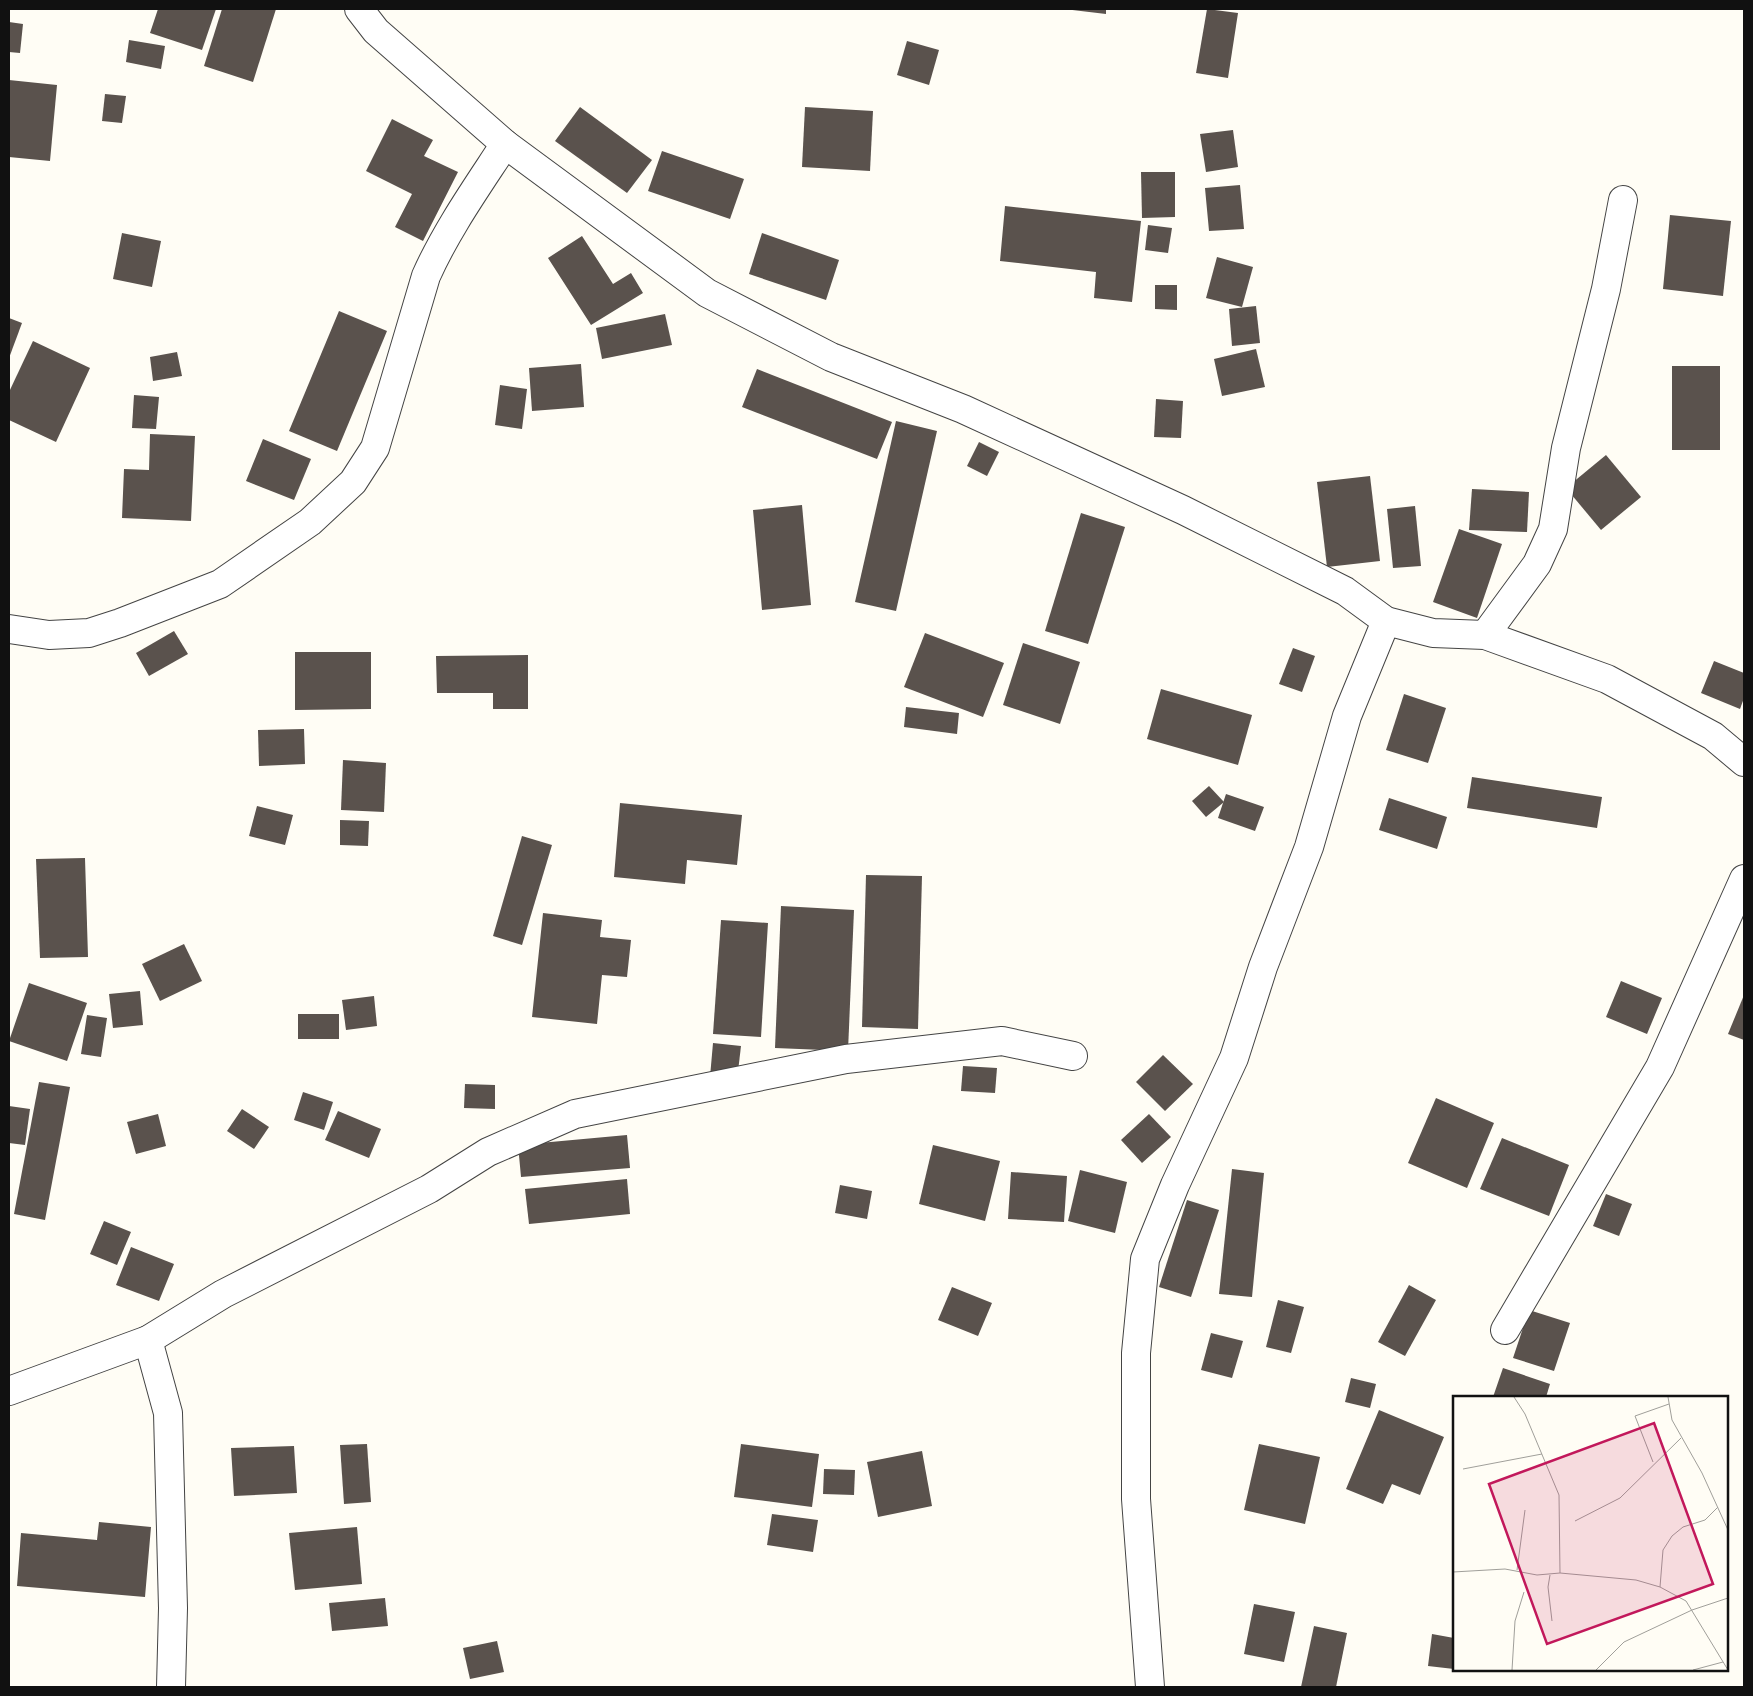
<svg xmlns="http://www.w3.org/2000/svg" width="1753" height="1696" font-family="'Playfair Display',serif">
  <rect width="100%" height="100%" fill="#fffdf5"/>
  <g fill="#5a524d">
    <polygon points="158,9 216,9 202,50 150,33"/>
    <polygon points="222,9 276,9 253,82 204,66"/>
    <polygon points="1064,9 1106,9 1106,14"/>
    <polygon points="1207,9 1238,13 1228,78 1196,73"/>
    <polygon points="9,22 23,24 20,53 9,52"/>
    <polygon points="129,40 165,46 161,69 126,62"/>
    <polygon points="907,41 939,50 929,85 897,75"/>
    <polygon points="9,80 57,85 50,161 9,157"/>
    <polygon points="105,94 126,96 122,123 102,121"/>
    <polygon points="580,107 652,160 627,193 555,141"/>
    <polygon points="805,107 873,111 870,171 802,167"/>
    <polygon points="392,119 433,140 424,156 458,172 423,241 395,227 412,194 366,171"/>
    <polygon points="1233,130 1238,167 1206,172 1200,134"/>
    <polygon points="662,151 744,179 730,219 648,191"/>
    <polygon points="1141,172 1175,172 1175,217 1142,218"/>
    <polygon points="1240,185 1244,229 1209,231 1205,188"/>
    <polygon points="1005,206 1141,221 1132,302 1094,298 1096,272 1000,261"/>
    <polygon points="1670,215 1731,221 1723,296 1663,289"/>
    <polygon points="1148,225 1172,228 1168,253 1145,250"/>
    <polygon points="122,233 161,241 152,287 113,279"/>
    <polygon points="762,233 839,260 826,300 749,274"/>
    <polygon points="582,236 613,284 631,273 643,293 591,325 548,258"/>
    <polygon points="1217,257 1253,267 1242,307 1206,298"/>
    <polygon points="1155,285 1177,285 1177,310 1155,309"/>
    <polygon points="1256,306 1260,343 1232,346 1229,309"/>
    <polygon points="339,311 387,331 337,451 289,431"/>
    <polygon points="665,314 672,345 602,359 596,328"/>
    <polygon points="9,318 22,323 9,358"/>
    <polygon points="33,341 90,368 56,442 9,420 9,392"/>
    <polygon points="1256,349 1265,387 1222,396 1214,359"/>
    <polygon points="177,352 182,376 153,381 150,357"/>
    <polygon points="581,364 584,407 532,411 529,368"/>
    <rect x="1672" y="366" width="48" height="84"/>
    <polygon points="757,369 892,422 877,459 742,407"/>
    <polygon points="500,385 527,389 522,429 495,425"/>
    <polygon points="134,395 159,397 156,429 132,428"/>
    <polygon points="1156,399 1183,401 1181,438 1154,437"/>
    <polygon points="896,421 937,431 896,611 855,602"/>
    <polygon points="150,434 195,436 191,521 122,518 124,469 149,470"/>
    <polygon points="263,439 311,459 294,500 246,481"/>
    <polygon points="979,442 999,452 987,476 967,466"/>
    <polygon points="1606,455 1641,497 1601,530 1566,488"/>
    <polygon points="1370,476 1380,561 1327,567 1317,482"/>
    <polygon points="1472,489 1529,492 1527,532 1469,530"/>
    <polygon points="802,505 811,605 762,610 753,510"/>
    <polygon points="1415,506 1421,566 1393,568 1387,509"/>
    <polygon points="1081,513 1125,527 1088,644 1045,631"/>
    <polygon points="1459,529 1502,544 1477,618 1433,602"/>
    <polygon points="174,631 188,654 149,676 136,653"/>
    <polygon points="925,633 1004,663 983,717 904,687"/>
    <polygon points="1023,643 1080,662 1060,724 1003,705"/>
    <polygon points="1293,648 1315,656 1302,692 1279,684"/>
    <polygon points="295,652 371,652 371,709 295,710"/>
    <polygon points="528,655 528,709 493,709 493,693 437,693 436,656"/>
    <polygon points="1714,661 1744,673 1744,698 1740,709 1701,693"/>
    <polygon points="1161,689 1252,715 1238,765 1147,739"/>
    <polygon points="1404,694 1446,708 1428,763 1386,750"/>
    <polygon points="906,707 959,713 957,734 904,727"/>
    <polygon points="304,729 305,764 259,766 258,730"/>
    <polygon points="343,760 386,763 384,812 341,810"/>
    <polygon points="1472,777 1602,797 1597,828 1467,808"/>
    <polygon points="1209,786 1224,802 1206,817 1192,801"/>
    <polygon points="1226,794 1264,807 1255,831 1218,818"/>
    <polygon points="1389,798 1447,817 1437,849 1379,830"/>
    <polygon points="620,803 742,815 737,865 687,860 685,884 614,877"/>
    <polygon points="257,806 293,815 285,845 249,836"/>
    <polygon points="340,820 369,821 368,846 340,845"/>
    <polygon points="522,836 552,845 522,945 493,936"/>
    <polygon points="85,858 88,957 40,958 36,859"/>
    <polygon points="866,875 922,876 918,1029 862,1027"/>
    <polygon points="781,906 854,910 848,1051 775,1048"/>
    <polygon points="543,913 602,920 600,937 631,940 627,977 602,975 597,1024 532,1017"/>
    <polygon points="721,920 768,923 761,1037 713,1034"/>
    <polygon points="184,944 202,981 160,1001 142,964"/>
    <polygon points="1621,981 1662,998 1647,1034 1606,1017"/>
    <polygon points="29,983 87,1003 67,1061 9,1041"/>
    <polygon points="140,991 143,1025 113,1028 109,994"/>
    <polygon points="1744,995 1744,1040 1728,1034"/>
    <polygon points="374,996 377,1026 346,1030 342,1000"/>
    <rect x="298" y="1014" width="41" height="25"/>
    <polygon points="87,1015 107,1018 101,1057 81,1054"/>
    <polygon points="713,1043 741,1046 737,1080 710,1077"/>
    <polygon points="1163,1055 1193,1084 1165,1111 1136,1082"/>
    <polygon points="963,1066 997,1068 995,1093 961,1091"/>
    <polygon points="39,1082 70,1087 45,1220 14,1214"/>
    <polygon points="465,1084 495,1085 495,1109 464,1108"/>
    <polygon points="303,1092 333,1102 324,1130 294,1120"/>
    <polygon points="1436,1098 1494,1123 1467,1188 1408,1163"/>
    <polygon points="9,1106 30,1109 25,1145 9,1143"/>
    <polygon points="242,1109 269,1127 254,1149 227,1131"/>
    <polygon points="338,1111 381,1129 369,1158 325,1140"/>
    <polygon points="158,1114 166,1146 136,1154 127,1122"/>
    <polygon points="1149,1114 1171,1137 1142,1163 1121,1140"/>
    <polygon points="627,1135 630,1168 521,1177 518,1145"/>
    <polygon points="1502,1138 1569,1165 1549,1216 1480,1189"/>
    <polygon points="933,1145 1000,1161 985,1221 919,1204"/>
    <polygon points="1232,1169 1264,1173 1252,1297 1219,1294"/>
    <polygon points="1080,1170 1127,1182 1115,1233 1068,1221"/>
    <polygon points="1011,1172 1067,1176 1064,1222 1008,1219"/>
    <polygon points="627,1179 630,1214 529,1224 525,1189"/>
    <polygon points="840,1185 872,1191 867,1219 835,1213"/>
    <polygon points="1606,1194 1632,1204 1619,1236 1593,1226"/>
    <polygon points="1187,1200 1219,1210 1191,1297 1159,1287"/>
    <polygon points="104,1221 131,1232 117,1265 90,1254"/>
    <polygon points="131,1247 174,1264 159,1301 116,1285"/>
    <polygon points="1409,1285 1436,1300 1405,1356 1378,1342"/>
    <polygon points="952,1287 992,1303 978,1336 938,1320"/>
    <polygon points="1278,1300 1304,1307 1291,1353 1266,1347"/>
    <polygon points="1529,1310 1570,1323 1554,1371 1513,1358"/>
    <polygon points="1211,1333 1243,1341 1232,1378 1201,1370"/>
    <polygon points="1503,1368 1550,1384 1546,1397 1493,1397"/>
    <polygon points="1351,1378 1376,1384 1370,1408 1345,1402"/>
    <polygon points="1379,1410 1444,1437 1420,1495 1392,1484 1383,1504 1346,1489"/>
    <polygon points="367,1444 371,1502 344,1504 340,1445"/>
    <polygon points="741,1444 819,1454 812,1507 734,1497"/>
    <polygon points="1259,1444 1320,1457 1305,1524 1244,1510"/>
    <polygon points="294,1446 297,1493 234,1496 231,1448"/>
    <polygon points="922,1451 932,1506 878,1517 867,1462"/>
    <polygon points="824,1469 855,1470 854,1495 823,1494"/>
    <polygon points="772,1514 818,1520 813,1552 767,1545"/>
    <polygon points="99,1522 151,1527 145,1597 17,1586 21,1533 97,1540"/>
    <polygon points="357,1527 362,1584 295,1590 289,1533"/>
    <polygon points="385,1598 388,1626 332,1631 329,1603"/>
    <polygon points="1254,1604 1295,1612 1284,1662 1244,1654"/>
    <polygon points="1314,1626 1347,1633 1336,1687 1301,1687"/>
    <polygon points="1432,1634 1454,1638 1454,1669 1428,1666"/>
    <polygon points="497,1641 504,1672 470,1679 463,1648"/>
  </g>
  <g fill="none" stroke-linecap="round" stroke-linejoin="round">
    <g stroke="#444" stroke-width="30">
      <g id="street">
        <polyline points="359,9 376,31 505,144 707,293 831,357 963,409 1183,510 1345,591 1386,621 1433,633 1485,635 1607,679 1713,736 1744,762"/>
        <path d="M9,629L49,635L89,633L120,623L220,584L310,522L353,482L375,448L426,276C447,229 477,187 505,144"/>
        <polyline points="1485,635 1537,564 1553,529 1566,448 1606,289 1623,200"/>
        <polyline points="1505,1330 1660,1067 1744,879"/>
        <polyline points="148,1340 168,1413 173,1608 171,1687"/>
        <polyline points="9,1391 148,1340 223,1294 429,1189 488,1152 575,1114 846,1059 1002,1041 1073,1056"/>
        <polyline points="1150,1687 1136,1499 1136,1353 1145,1259 1175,1185 1234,1058 1263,967 1309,847 1347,716 1386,621"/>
      </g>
    </g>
    <use href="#street" stroke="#fff" stroke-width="28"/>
  </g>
  <g transform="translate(1453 1396)">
    <rect width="275" height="275" fill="#fffdf5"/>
    <path fill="none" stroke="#a09f9a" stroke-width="1" d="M61,1L72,18L106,99L107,177M215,1L219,24L249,77L275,134M200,66L182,20L216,8M10,73L89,58M122,125L167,102L228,42M64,174L72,114M0,176L52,173L84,179L107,177L183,184L207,191L233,205L275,274M97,179L95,191L99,225M207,191L210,154L219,140L230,131L252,124L265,111M59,274L62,225L71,196M143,274L171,246L239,214L275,202M240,274L270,266"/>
    <path fill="#c2185b" fill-opacity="0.15" stroke="#c2185b" stroke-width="2.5" d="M201,27L260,188L94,248L36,88Z"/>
    <rect width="275" height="275" fill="none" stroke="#111" stroke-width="2.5"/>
  </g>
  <rect width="1753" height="1696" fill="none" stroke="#111111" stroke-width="20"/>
</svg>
